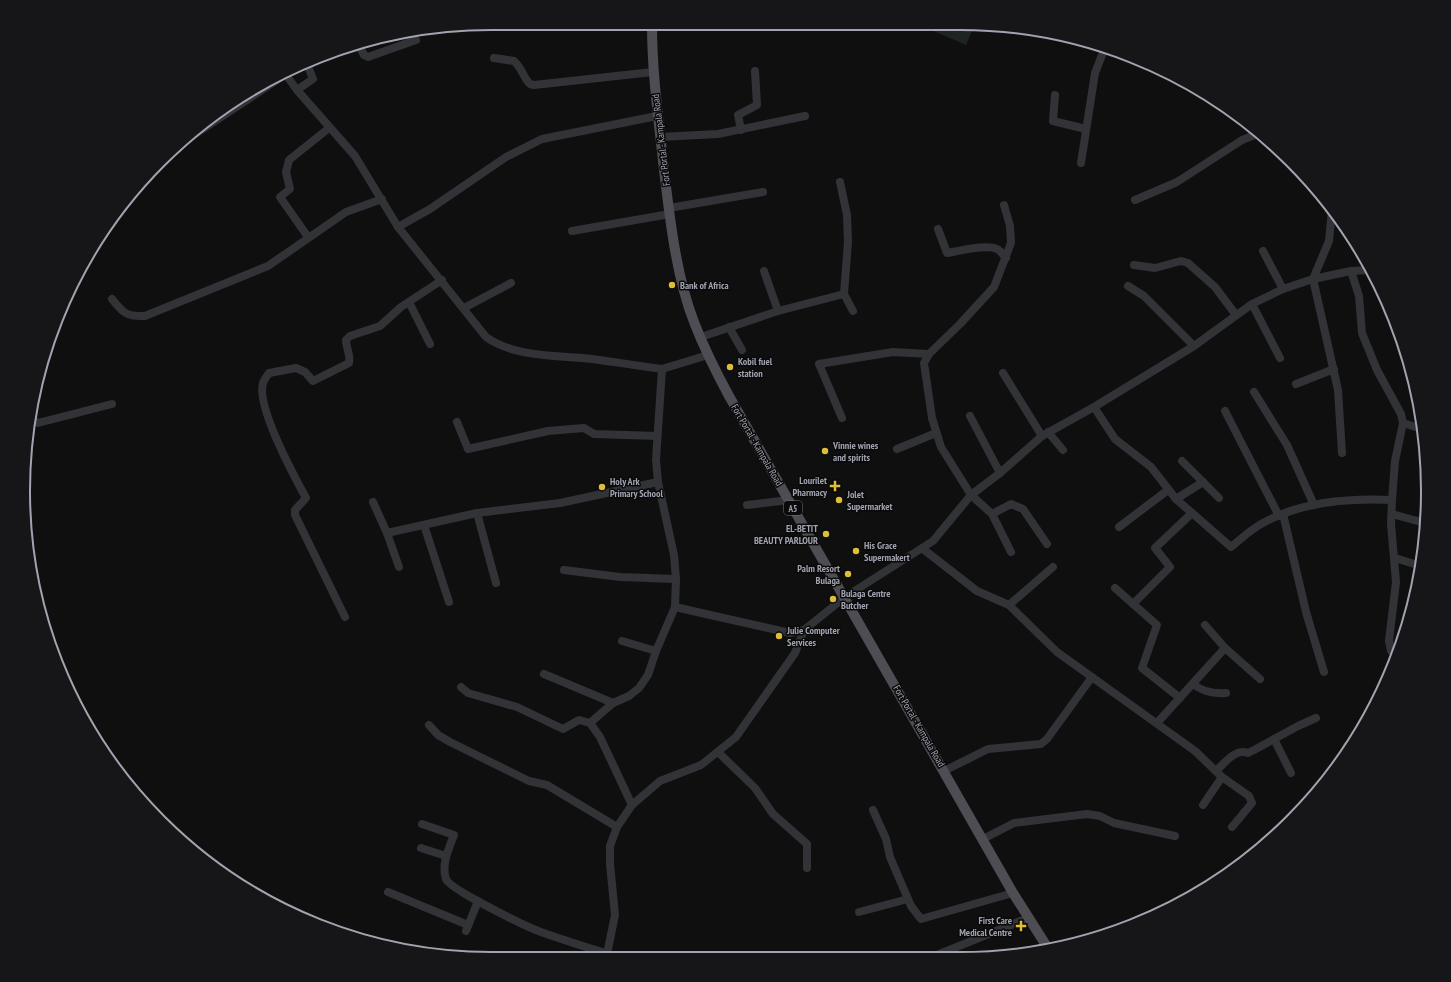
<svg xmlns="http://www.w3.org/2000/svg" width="1451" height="982" font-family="'PT Sans Narrow',sans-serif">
  <rect width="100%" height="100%" fill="#0f0f10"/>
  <polygon fill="#1e241f" points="915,23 975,24 966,45"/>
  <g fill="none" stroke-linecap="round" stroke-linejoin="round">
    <g stroke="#323337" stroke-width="8">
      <polyline points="358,44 364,55 368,57 416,40"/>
      <path d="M494,58L514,61C522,68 523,77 530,84L534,85L653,72"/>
      <path d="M286,75L297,90L355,156L398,227L486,337C516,358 557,355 592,359C616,362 639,366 662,369"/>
      <polyline points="297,90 313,79 307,64"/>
      <polyline points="1055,95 1053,121 1086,129"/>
      <polyline points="741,130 738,115 757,105 755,71"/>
      <polyline points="194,135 283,76"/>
      <polyline points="660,137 718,134 805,116"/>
      <polyline points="1081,163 1095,73 1104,50"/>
      <polyline points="840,182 847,215 848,242 844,294 853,311"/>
      <polyline points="1135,200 1177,182 1242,140 1260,133"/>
      <polyline points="1004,205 1010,226 1011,243 994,287 960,324 929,354 924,363 932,418 941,447 971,495 992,514 1011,552"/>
      <polyline points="669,208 763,192"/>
      <polyline points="1332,210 1329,241 1313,279 1338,390 1342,453"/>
      <polyline points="398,227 430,209 506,157 542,139 657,116"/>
      <path d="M938,229L947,253C959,251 986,244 997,249C1000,250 1003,255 1006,258"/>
      <polyline points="572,231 670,214"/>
      <polyline points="308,237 280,197 290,189 286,172 289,160 329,128"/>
      <polyline points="1263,251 1283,289"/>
      <polyline points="1134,265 1155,268 1181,261 1188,263 1215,287 1236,315"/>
      <polyline points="764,271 778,311"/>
      <polyline points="1351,271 1359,296 1362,333 1377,370 1401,414 1403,423 1395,461 1392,500 1391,524 1396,582 1389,641 1391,651 1398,653"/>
      <polyline points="1128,286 1144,296 1194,346"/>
      <path d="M112,299C123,313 127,317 145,316L268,266L346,212L382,199"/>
      <polyline points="409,302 430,344"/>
      <polyline points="1252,304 1280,358"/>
      <polyline points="464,308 511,283"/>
      <polyline points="729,327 742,350"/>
      <polyline points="701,337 778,311 844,294"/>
      <polyline points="1003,373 1042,436"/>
      <polyline points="1296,384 1334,369"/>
      <polyline points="1254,392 1287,445 1314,505"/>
      <path d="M1094,407L1115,439L1151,467L1176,499L1231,547C1241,539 1251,529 1263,523C1302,501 1349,498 1392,500"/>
      <polyline points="1225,411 1279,516"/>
      <polyline points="970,416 1000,473"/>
      <polyline points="842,418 819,364 893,352 929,354"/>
      <polyline points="31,419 38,423 112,404"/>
      <polyline points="457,422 468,449 548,431 584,428 594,434 657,436"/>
      <polyline points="1403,423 1422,429"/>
      <polyline points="1048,432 1063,450"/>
      <polyline points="897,449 936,433"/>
      <polyline points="1182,461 1219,498"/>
      <polyline points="1176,499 1203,482"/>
      <polyline points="373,502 387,533 399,567"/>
      <polyline points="747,505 789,500"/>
      <polyline points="477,513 496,583"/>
      <polyline points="992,514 1011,504 1023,509 1047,544"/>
      <polyline points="1283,514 1306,612 1324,672"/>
      <polyline points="1392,514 1425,523"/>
      <polyline points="424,525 449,602"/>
      <polyline points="1119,527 1168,490"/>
      <polyline points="387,533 477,513 560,503 658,482"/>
      <polyline points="923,549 977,591 1009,605 1057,652 1195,751 1222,777 1249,796 1252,803 1232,827"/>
      <polyline points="1395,558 1421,566"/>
      <polyline points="564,570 620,577 676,579"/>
      <polyline points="1115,588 1157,625 1142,668 1180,698"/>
      <polyline points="1133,604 1170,567 1155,548 1192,513"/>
      <polyline points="1009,605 1053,567"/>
      <polyline points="675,607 790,633 804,630"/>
      <path d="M345,617L295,515V510L306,498C294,476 256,406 263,383C264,380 267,376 269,373L296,368L305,372L313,381L349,363C351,355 346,348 346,340L350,336L380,326L401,307L442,280"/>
      <polyline points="1205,625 1225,648 1260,679"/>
      <polyline points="622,641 656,651"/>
      <polyline points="544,674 613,703"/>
      <path d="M1193,684C1203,692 1213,694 1226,693"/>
      <polyline points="461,687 468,693 517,707 563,729 579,720 590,723 600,737 632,805"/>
      <polyline points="590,723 613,703 629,696 639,688 648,675 656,651 675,607 676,579 674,555 658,482 656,460 662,369 708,355"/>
      <polyline points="1157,723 1225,648"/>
      <polyline points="429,725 438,735 450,742 529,781 547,785 617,827"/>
      <polyline points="1274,739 1291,773"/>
      <polyline points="1347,746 1351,747"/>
      <polyline points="719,753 755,788 773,814 807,844 807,868"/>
      <polyline points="944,771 988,749 1041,744 1047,739 1092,677"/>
      <path d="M1216,771C1225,763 1235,748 1248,753L1254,750L1298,726L1316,718"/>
      <polyline points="1203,805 1222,777"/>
      <polyline points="873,810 886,839 890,857 911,906 921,919 1013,893"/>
      <path d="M422,824L454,835C449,848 441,865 446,879C449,889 527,927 541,932C563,940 586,947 608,954"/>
      <polyline points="983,839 1014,823 1087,814 1100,816 1114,823 1175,836"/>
      <polyline points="421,848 446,856"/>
      <polyline points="388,892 468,925"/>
      <polyline points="859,912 908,899"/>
      <polyline points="466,931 478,901"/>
      <polyline points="606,959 615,915 610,864 610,846 617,827 632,805 660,781 701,765 736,737 795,653 804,630 845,597 933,541 971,495 1000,473 1042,436 1094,407 1194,346 1252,304 1283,289 1313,279 1351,271 1370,270"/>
      <polyline points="927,959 1028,918"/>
    </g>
    <path stroke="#4d4d53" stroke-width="10" d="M652,25C652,74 659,122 664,170C670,219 676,276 694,322C704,348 716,372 729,396L1013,893L1049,950"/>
  </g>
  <g fill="#debe39" stroke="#0a0a0b" stroke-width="1.5">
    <circle cx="672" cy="285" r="4"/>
    <circle cx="730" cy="367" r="4"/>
    <circle cx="825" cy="451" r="4"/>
    <path d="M833 480h4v4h4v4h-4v4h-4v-4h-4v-4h4z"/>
    <circle cx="602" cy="487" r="4"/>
    <circle cx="839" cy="500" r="4"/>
    <circle cx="826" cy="534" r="4"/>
    <circle cx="856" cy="551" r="4"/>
    <circle cx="848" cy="574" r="4"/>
    <circle cx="833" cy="599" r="4"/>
    <circle cx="779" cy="636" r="4"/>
    <path d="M1019 920h4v4h4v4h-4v4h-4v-4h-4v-4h4z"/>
  </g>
  <g text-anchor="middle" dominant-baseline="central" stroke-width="3" stroke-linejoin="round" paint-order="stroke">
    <rect fill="#0a0a0b" stroke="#74767e" stroke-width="1" x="784" y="501" width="18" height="14" rx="3"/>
    <g font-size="9" font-weight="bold" fill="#a1a4b0">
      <text x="793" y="508">A5</text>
    </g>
    <g font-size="10" fill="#a1a4b0" stroke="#0a0a0b">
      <text transform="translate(661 140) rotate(-97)">Fort Portal - Kampala Road</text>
      <text transform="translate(757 445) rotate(60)">Fort Portal - Kampala Road</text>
      <text transform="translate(919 726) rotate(60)">Fort Portal - Kampala Road</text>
    </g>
    <g font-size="10" font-weight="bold" fill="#a1a4b0" stroke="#0a0a0b" text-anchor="start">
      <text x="680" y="285">Bank of Africa</text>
      <text x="738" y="361">Kobil fuel<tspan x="738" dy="12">station</tspan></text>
      <text x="833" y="445">Vinnie wines<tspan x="833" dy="12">and spirits</tspan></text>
      <text x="827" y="480" text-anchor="end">Lourilet<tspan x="827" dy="12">Pharmacy</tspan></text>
      <text x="610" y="481">Holy Ark<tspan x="610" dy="12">Primary School</tspan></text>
      <text x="847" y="494">Jolet<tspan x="847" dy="12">Supermarket</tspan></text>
      <text x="818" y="528" text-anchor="end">EL-BETIT<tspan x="818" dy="12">BEAUTY PARLOUR</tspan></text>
      <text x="864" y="545">His Grace<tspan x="864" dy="12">Supermakert</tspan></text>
      <text x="840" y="568" text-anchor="end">Palm Resort<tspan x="840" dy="12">Bulaga</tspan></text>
      <text x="841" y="593">Bulaga Centre<tspan x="841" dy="12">Butcher</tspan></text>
      <text x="787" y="630">Julie Computer<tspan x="787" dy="12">Services</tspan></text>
      <text x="1012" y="920" text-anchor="end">First Care<tspan x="1012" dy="12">Medical Centre</tspan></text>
    </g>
  </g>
  <path d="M0 0H1451V982H0ZM491 30H960A461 461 0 0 1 1421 491V491A461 461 0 0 1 960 952H491A461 461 0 0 1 30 491V491A461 461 0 0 1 491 30Z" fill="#161618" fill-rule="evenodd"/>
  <path fill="none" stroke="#a1a4b0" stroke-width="2" d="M491 30H960A461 461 0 0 1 1421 491V491A461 461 0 0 1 960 952H491A461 461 0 0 1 30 491V491A461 461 0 0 1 491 30Z"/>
</svg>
